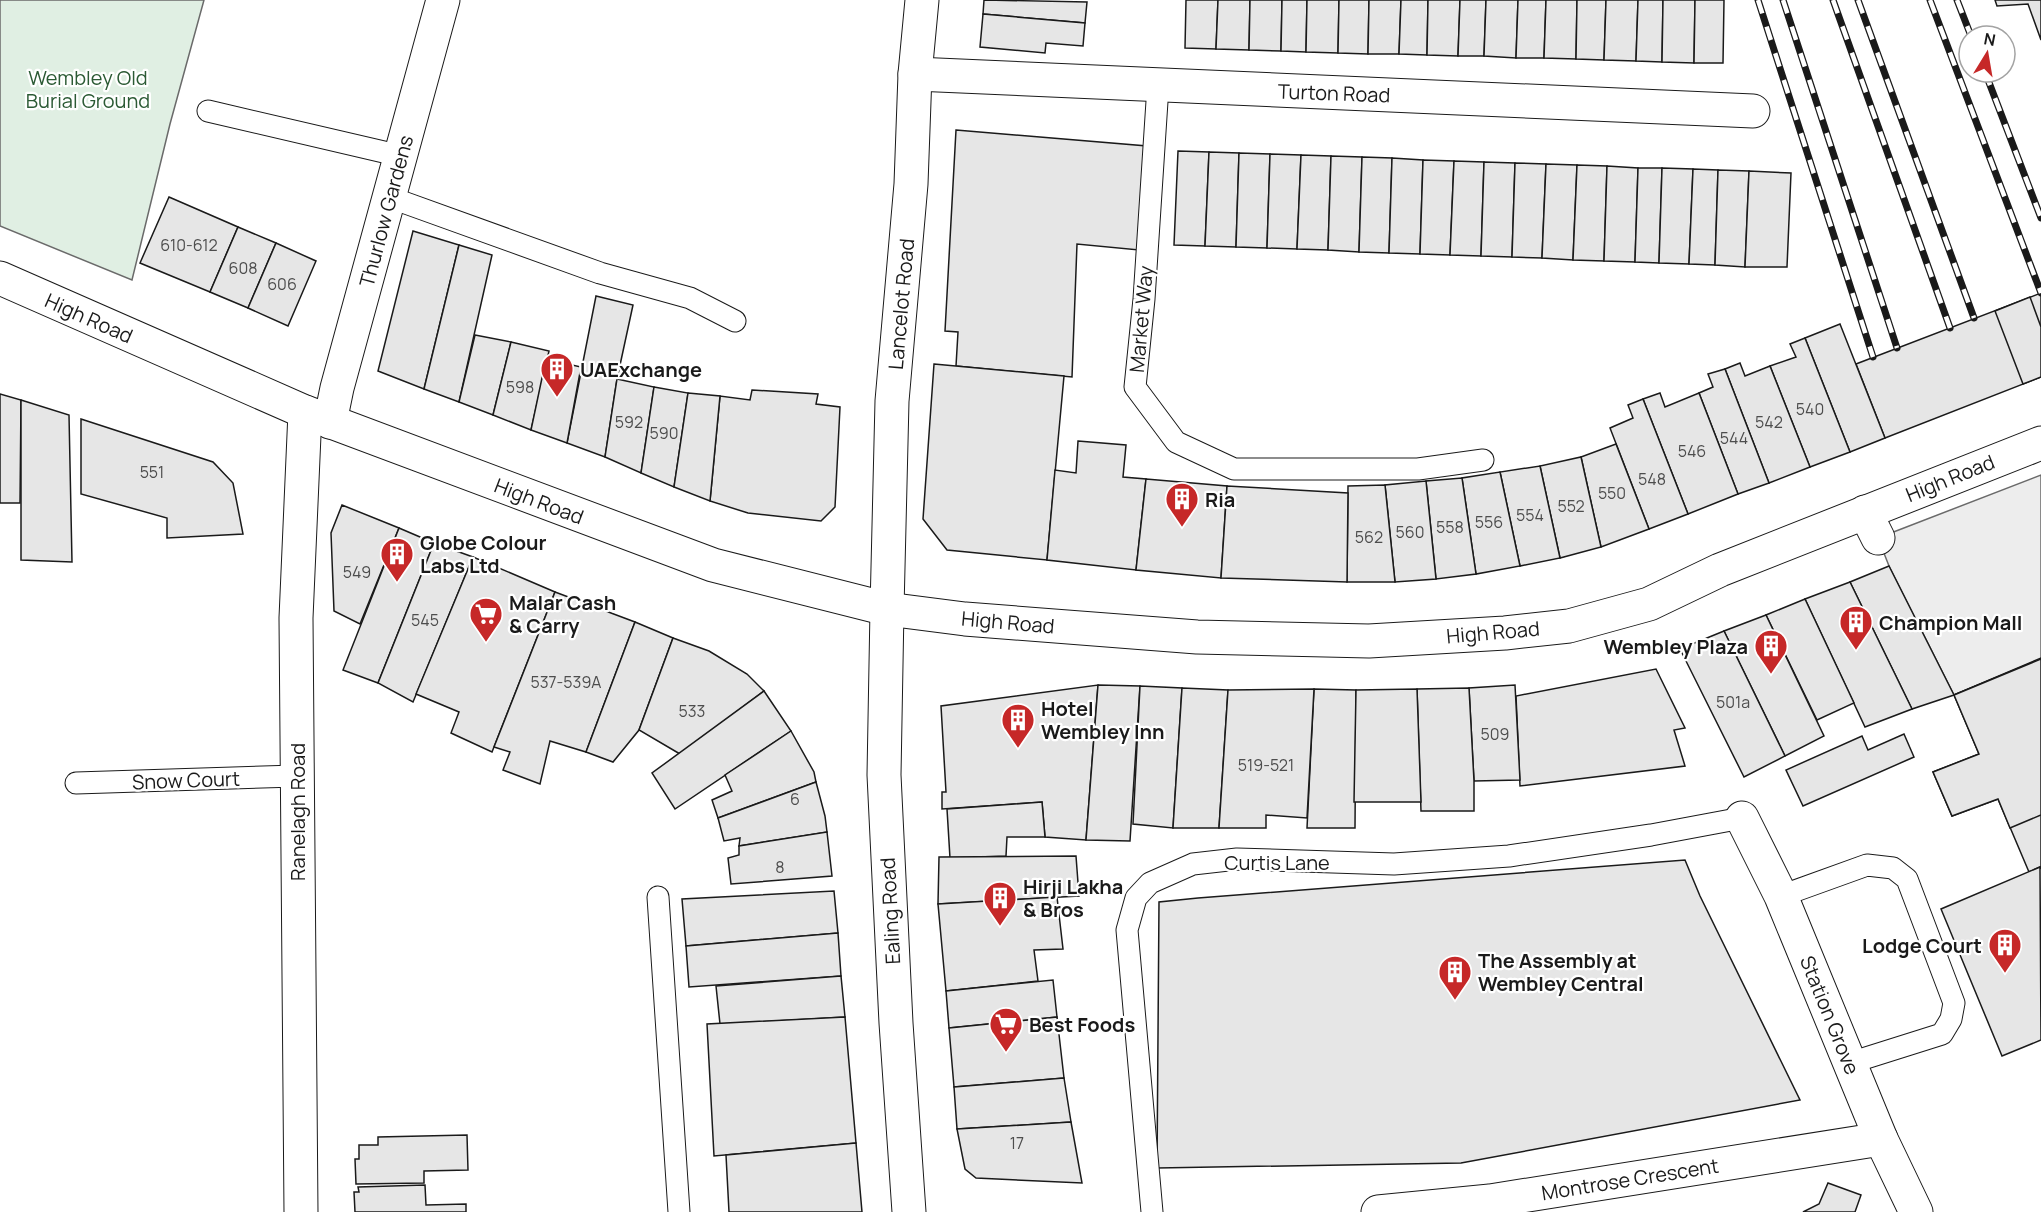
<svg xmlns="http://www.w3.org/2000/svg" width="2041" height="1212" font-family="Manrope,sans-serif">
  <rect width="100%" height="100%" fill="#fff"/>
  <polygon fill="#e0efe3" stroke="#6a6a6a" stroke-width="1.5" points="0,0 204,0 170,124 132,280 0,226"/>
  <polygon fill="#ededed" stroke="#6a6a6a" stroke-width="1.5" points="2041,475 2041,659 1954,695 1889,566 1878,538"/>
  <g fill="#e6e6e6" stroke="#1a1a1a" stroke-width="1.5">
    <polygon points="984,0 1087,2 1085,23 983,14"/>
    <polygon points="1186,0 1218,0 1216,49 1185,48"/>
    <polygon points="1218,0 1250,0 1249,50 1216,49"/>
    <polygon points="1250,0 1282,0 1281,51 1249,50"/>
    <polygon points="1282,0 1307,0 1306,52 1281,51"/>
    <polygon points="1307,0 1339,0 1338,53 1306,52"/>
    <polygon points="1339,0 1369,0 1368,54 1338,53"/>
    <polygon points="1369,0 1401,0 1399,54 1368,54"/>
    <polygon points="1401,0 1428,0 1427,55 1399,54"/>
    <polygon points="1428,0 1460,0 1458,56 1427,55"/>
    <polygon points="1460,0 1486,0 1484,56 1458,56"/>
    <polygon points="1486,0 1518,0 1516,58 1484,56"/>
    <polygon points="1518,0 1546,0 1544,58 1516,58"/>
    <polygon points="1546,0 1577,0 1576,59 1544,58"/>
    <polygon points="1577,0 1606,0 1604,60 1576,59"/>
    <polygon points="1606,0 1638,0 1636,61 1604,60"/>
    <polygon points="1638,0 1663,0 1662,62 1636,61"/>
    <polygon points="1663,0 1695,0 1694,63 1662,62"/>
    <polygon points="1695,0 1724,0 1723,63 1694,63"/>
    <polygon points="1995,0 2041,0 2041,40 2028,4 1997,6"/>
    <polygon points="983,14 1085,23 1083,46 1046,43 1045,53 980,47"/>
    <polygon points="956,130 1147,146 1139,250 1077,244 1072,377 956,366 958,332 945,331"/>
    <polygon points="1178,151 1209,152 1205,246 1174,245"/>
    <polygon points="1209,152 1239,153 1236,247 1205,246"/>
    <polygon points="1239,153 1270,154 1267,248 1236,247"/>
    <polygon points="1270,154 1301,155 1297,249 1267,248"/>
    <polygon points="1301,155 1331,156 1328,250 1297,249"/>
    <polygon points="1331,156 1362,157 1359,252 1328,250"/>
    <polygon points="1362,157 1392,158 1389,253 1359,252"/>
    <polygon points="1392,158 1423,160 1420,254 1389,253"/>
    <polygon points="1423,160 1454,161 1450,255 1420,254"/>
    <polygon points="1454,161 1484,162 1481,256 1450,255"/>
    <polygon points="1484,162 1515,163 1512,257 1481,256"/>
    <polygon points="1515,163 1546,164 1542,258 1512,257"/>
    <polygon points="1546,164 1577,165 1573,260 1542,258"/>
    <polygon points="1577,165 1607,166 1604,261 1573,260"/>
    <polygon points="1607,166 1638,168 1635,262 1604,261"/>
    <polygon points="1638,168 1662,168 1659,263 1635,262"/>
    <polygon points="1662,168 1693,169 1689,264 1659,263"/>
    <polygon points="1693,169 1718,170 1715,265 1689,264"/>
    <polygon points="1718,170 1749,171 1745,267 1715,265"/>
    <polygon points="1749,171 1791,173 1787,267 1745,267"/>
    <polygon points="169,197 238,227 210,292 140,263"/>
    <polygon points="238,227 276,243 248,308 210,292"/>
    <polygon points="413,231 459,245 424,389 378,371"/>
    <polygon points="276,243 316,261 288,326 248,308"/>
    <polygon points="459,245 492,255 459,402 424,389"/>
    <polygon points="2041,293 2041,377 1885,438 1856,364"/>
    <polygon points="596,296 633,305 617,379 605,457 567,443"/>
    <polygon points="2030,297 2041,327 2041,377 2023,384 1995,311"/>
    <polygon points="1840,324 1885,438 1850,452 1805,338"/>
    <polygon points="475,335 511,342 493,415 459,402"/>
    <polygon points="1805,338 1850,452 1810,467 1770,366 1796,357 1790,344"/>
    <polygon points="511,342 549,351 531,430 493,415"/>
    <polygon points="546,359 581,367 567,443 531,430"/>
    <polygon points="1740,363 1745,376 1770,366 1810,467 1769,483 1725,369"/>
    <polygon points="934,364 1064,376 1047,560 947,550 923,519"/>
    <polygon points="1725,369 1769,483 1738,494 1699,393 1713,387 1708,374"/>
    <polygon points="617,379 654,387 641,473 605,457"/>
    <polygon points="654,387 688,393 674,487 641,473"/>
    <polygon points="752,390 818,394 816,404 840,407 835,507 821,521 748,513 710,501 720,396 750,400"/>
    <polygon points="688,393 720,396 710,501 674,487"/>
    <polygon points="1660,393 1665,407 1699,393 1738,494 1688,514 1643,399"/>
    <polygon points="0,394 21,400 20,503 0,503"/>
    <polygon points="1643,399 1688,514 1649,529 1610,428 1633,418 1628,405"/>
    <polygon points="21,400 69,415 72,562 21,560"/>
    <polygon points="81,419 213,462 233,483 243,534 167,538 167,518 81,494"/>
    <polygon points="1078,441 1126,445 1123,477 1146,479 1136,570 1047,560 1055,470 1076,473"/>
    <polygon points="1616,444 1649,529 1601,547 1581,457"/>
    <polygon points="1581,457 1601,547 1560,558 1540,466"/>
    <polygon points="1540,466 1560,558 1520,566 1500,472"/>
    <polygon points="1500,472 1520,566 1476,574 1462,478"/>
    <polygon points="1462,478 1476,574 1436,579 1426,481"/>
    <polygon points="1146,479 1227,486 1221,578 1136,570"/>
    <polygon points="1426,481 1436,579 1395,582 1385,485"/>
    <polygon points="1385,485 1395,582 1347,582 1348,486"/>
    <polygon points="1227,486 1348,493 1347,582 1221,578"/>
    <polygon points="342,505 399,528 360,624 334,611 331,533"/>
    <polygon points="399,528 434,543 378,683 343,670"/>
    <polygon points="434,543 473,557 413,702 378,683"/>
    <polygon points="473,557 555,592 492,752 451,733 459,712 416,694"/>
    <polygon points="1889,566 1954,695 1912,709 1850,582"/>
    <polygon points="1850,582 1912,709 1865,727 1805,599"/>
    <polygon points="555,592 635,622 586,752 550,741 540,784 503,770 510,752 494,747"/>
    <polygon points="1805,599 1854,703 1817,720 1766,615"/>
    <polygon points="1766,615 1824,736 1785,756 1724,631"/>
    <polygon points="635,622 673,638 639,730 613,762 586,752"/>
    <polygon points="1724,631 1785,756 1744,777 1680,649"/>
    <polygon points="673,638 709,651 747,674 764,691 680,754 639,730"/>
    <polygon points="2041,658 2041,869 2040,867 2029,872 1998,799 1952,816 1933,772 1979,754 1954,695"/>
    <polygon points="2041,659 2041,815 2010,828 1998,799 1952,816 1933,772 1979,754 1954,695"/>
    <polygon points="1656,669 1685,728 1674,730 1685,766 1520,786 1516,696"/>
    <polygon points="1098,685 1086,840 1045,837 1042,802 942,809 942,792 946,792 941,706"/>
    <polygon points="1098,685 1140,686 1130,841 1086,840"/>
    <polygon points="1515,685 1520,780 1474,781 1469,688"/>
    <polygon points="1140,686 1182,688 1173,828 1133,824"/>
    <polygon points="1182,688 1228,690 1219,828 1173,828"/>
    <polygon points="1469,688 1474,781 1474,811 1421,811 1417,689"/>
    <polygon points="1314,689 1356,690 1355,828 1307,828"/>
    <polygon points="1314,689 1307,818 1266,815 1266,828 1219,828 1228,690"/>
    <polygon points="1417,689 1421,802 1354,802 1356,690"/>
    <polygon points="764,691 791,731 675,809 652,773"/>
    <polygon points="791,731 814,772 816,782 718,818 712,800 732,791 725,775"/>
    <polygon points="1904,734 1914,757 1803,806 1786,770 1862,736 1868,750"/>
    <polygon points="816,782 825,816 827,832 739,846 740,838 724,841 718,818"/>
    <polygon points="1042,802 1045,837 1007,837 1006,856 950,858 947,809"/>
    <polygon points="827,832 832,876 731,884 728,858 739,855 739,846"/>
    <polygon points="1076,856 1079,896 938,904 939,857"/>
    <polygon points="1685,860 1700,896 1800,1100 1461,1163 1157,1168 1159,902 1198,898"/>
    <polygon points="2040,867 2041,1040 2002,1056 1941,909"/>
    <polygon points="834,891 838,933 686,946 682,899"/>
    <polygon points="1057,897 1063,949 1034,950 1038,981 946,991 938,904"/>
    <polygon points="838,933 841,976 689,987 686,946"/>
    <polygon points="841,976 845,1017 720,1024 716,986"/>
    <polygon points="1053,980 1057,1017 949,1028 946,991"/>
    <polygon points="845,1017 856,1143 714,1156 707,1024"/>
    <polygon points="1057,1017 1064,1078 954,1087 949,1028"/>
    <polygon points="1064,1078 1071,1122 957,1129 954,1087"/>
    <polygon points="1071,1122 1082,1183 976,1178 965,1169 957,1129"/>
    <polygon points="467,1135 468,1170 424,1171 424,1183 356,1184 355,1159 359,1159 359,1145 378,1145 378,1137"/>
    <polygon points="856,1143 862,1212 729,1212 726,1155"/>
    <polygon points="1828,1183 1861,1195 1855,1212 1803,1212 1819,1204"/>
    <polygon points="425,1185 426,1205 466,1204 466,1212 355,1212 354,1192 359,1192 358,1187"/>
  </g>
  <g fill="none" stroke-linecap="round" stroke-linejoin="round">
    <g stroke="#1a1a1a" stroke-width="23">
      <g id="lane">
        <polyline points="1158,86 1144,299 1135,387 1176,442 1234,469 1418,469 1483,460"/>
        <polyline points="208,111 401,156"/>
        <polyline points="389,197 600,273 690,298 735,321"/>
        <polyline points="76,783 296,776"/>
        <polyline points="1781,896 1867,865 1893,868 1907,879 1954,1003 1951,1019 1942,1034 1850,1063"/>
        <polyline points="658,897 679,1212"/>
        <polyline points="1152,1212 1127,930 1136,898 1150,883 1193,864 1237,859 1394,864 1509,856 1651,835 1742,818"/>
      </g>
    </g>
    <g stroke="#1a1a1a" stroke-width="35">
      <g id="street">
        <polyline points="915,74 1753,111"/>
        <polyline points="330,422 337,388 443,0"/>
        <polyline points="1865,512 1878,538"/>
        <polyline points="887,609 892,401 911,184 915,74 922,0"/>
        <polyline points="1742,818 1781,896 1881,1139 1916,1212"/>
        <polyline points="301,1212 296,618 305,412"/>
        <polyline points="1378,1212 1490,1201 1881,1139"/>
      </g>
    </g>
    <g stroke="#1a1a1a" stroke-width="35">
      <g id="primary">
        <polyline points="0,278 305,412 713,565 887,609 965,619 1197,637 1369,641 1505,633 1569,626 1649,604 1720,570 2041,443"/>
        <polyline points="887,609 884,775 896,1023 909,1212"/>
      </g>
    </g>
    <use href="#lane" stroke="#fff" stroke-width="21"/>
    <use href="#street" stroke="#fff" stroke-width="33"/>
    <use href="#primary" stroke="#fff" stroke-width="33"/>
    <g stroke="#1a1a1a" stroke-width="7">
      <g id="rail">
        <polyline points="1758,0 1873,357"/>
        <polyline points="1783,0 1897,348"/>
        <polyline points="1833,0 1950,328"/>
        <polyline points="1858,0 1974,318"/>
        <polyline points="1930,0 2041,293"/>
        <polyline points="1957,0 1971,36"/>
        <polyline points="1985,72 2041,218"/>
      </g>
    </g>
    <use href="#rail" stroke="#fff" stroke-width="4.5" stroke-dasharray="14" stroke-linecap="butt"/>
  </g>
  <defs>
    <g id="building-pin" transform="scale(1.725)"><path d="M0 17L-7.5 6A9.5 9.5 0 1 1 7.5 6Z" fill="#c62828" stroke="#fff"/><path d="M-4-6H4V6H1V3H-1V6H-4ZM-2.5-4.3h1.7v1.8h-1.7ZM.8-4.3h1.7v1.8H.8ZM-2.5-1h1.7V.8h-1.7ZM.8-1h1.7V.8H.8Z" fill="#fff"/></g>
    <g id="supermarket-pin" transform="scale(1.725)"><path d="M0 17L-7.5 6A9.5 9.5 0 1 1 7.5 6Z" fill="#c62828" stroke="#fff"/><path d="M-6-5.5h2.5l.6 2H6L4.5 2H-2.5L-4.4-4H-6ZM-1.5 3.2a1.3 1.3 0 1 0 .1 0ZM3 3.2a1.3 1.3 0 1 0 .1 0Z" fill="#fff"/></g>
  </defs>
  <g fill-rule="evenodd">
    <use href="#building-pin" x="557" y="369"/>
    <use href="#building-pin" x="1182" y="499"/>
    <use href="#building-pin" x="397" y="554"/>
    <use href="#supermarket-pin" x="486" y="614"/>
    <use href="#building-pin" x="1856" y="622"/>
    <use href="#building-pin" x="1771" y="646"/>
    <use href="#building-pin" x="1018" y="720"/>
    <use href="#building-pin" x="1000" y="898"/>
    <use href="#building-pin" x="2005" y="945"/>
    <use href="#building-pin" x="1455" y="972"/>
    <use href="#supermarket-pin" x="1006" y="1024"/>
  </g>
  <g text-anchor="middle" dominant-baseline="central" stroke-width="4.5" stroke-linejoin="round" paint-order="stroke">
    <g font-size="16" fill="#4d4d4d">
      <text x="189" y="245">610-612</text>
      <text x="243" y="268">608</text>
      <text x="282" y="284">606</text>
      <text x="520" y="387">598</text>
      <text x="1810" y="409">540</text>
      <text x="629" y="422">592</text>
      <text x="1769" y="422">542</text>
      <text x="664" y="433">590</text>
      <text x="1734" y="438">544</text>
      <text x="1692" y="451">546</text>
      <text x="152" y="472">551</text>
      <text x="1652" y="479">548</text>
      <text x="1612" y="493">550</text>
      <text x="1571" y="506">552</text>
      <text x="1530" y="515">554</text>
      <text x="1489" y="522">556</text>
      <text x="1450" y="527">558</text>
      <text x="1410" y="532">560</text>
      <text x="1369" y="537">562</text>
      <text x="357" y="572">549</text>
      <text x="425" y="620">545</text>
      <text x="566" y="682">537-539A</text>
      <text x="1733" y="702">501a</text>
      <text x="692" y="711">533</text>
      <text x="1495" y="734">509</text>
      <text x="1266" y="765">519-521</text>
      <text x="795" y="799">6</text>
      <text x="780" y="867">8</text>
      <text x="1017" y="1143">17</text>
    </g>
    <g font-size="20" fill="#2b5a34" stroke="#fff">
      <text x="88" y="77">Wembley Old<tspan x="88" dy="23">Burial Ground</tspan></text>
    </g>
    <g font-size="20" fill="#1a1a1a" stroke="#fff">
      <text transform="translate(1334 93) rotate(2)">Turton Road</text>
      <text transform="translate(386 211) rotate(-75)">Thurlow Gardens</text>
      <text transform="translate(901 304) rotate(-85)">Lancelot Road</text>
      <text transform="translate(89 318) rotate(24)">High Road</text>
      <text transform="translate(1141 319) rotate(-85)">Market Way</text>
      <text transform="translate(1950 478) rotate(-22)">High Road</text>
      <text transform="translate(539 501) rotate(21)">High Road</text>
      <text transform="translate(1008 622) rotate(5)">High Road</text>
      <text transform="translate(1493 632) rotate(-5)">High Road</text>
      <text transform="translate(186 780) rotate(-2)">Snow Court</text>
      <text transform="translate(297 812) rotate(-90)">Ranelagh Road</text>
      <text x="1277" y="862">Curtis Lane</text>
      <text transform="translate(890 911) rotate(-93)">Ealing Road</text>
      <text transform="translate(1830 1015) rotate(68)">Station Grove</text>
      <text transform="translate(1630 1179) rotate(-9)">Montrose Crescent</text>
    </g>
    <g font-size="20" font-weight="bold" fill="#1a1a1a" stroke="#fff" text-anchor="start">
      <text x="580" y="369">UAExchange</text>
      <text x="1205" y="499">Ria</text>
      <text x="420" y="542">Globe Colour<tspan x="420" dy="23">Labs Ltd</tspan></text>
      <text x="509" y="602">Malar Cash<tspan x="509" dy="23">&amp; Carry</tspan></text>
      <text x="1879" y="622">Champion Mall</text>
      <text x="1748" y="646" text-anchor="end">Wembley Plaza</text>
      <text x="1041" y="708">Hotel<tspan x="1041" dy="23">Wembley Inn</tspan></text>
      <text x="1023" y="886">Hirji Lakha<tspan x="1023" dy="23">&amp; Bros</tspan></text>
      <text x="1982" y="945" text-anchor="end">Lodge Court</text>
      <text x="1478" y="960">The Assembly at<tspan x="1478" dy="23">Wembley Central</tspan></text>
      <text x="1029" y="1024">Best Foods</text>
    </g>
  </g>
  <g transform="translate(1987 54) rotate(11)"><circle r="28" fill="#ffffff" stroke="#a3a3a3" stroke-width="1.5"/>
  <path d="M0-4.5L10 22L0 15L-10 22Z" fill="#c62828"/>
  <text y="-9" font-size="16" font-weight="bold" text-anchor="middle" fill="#1a1a1a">N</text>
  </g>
</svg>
